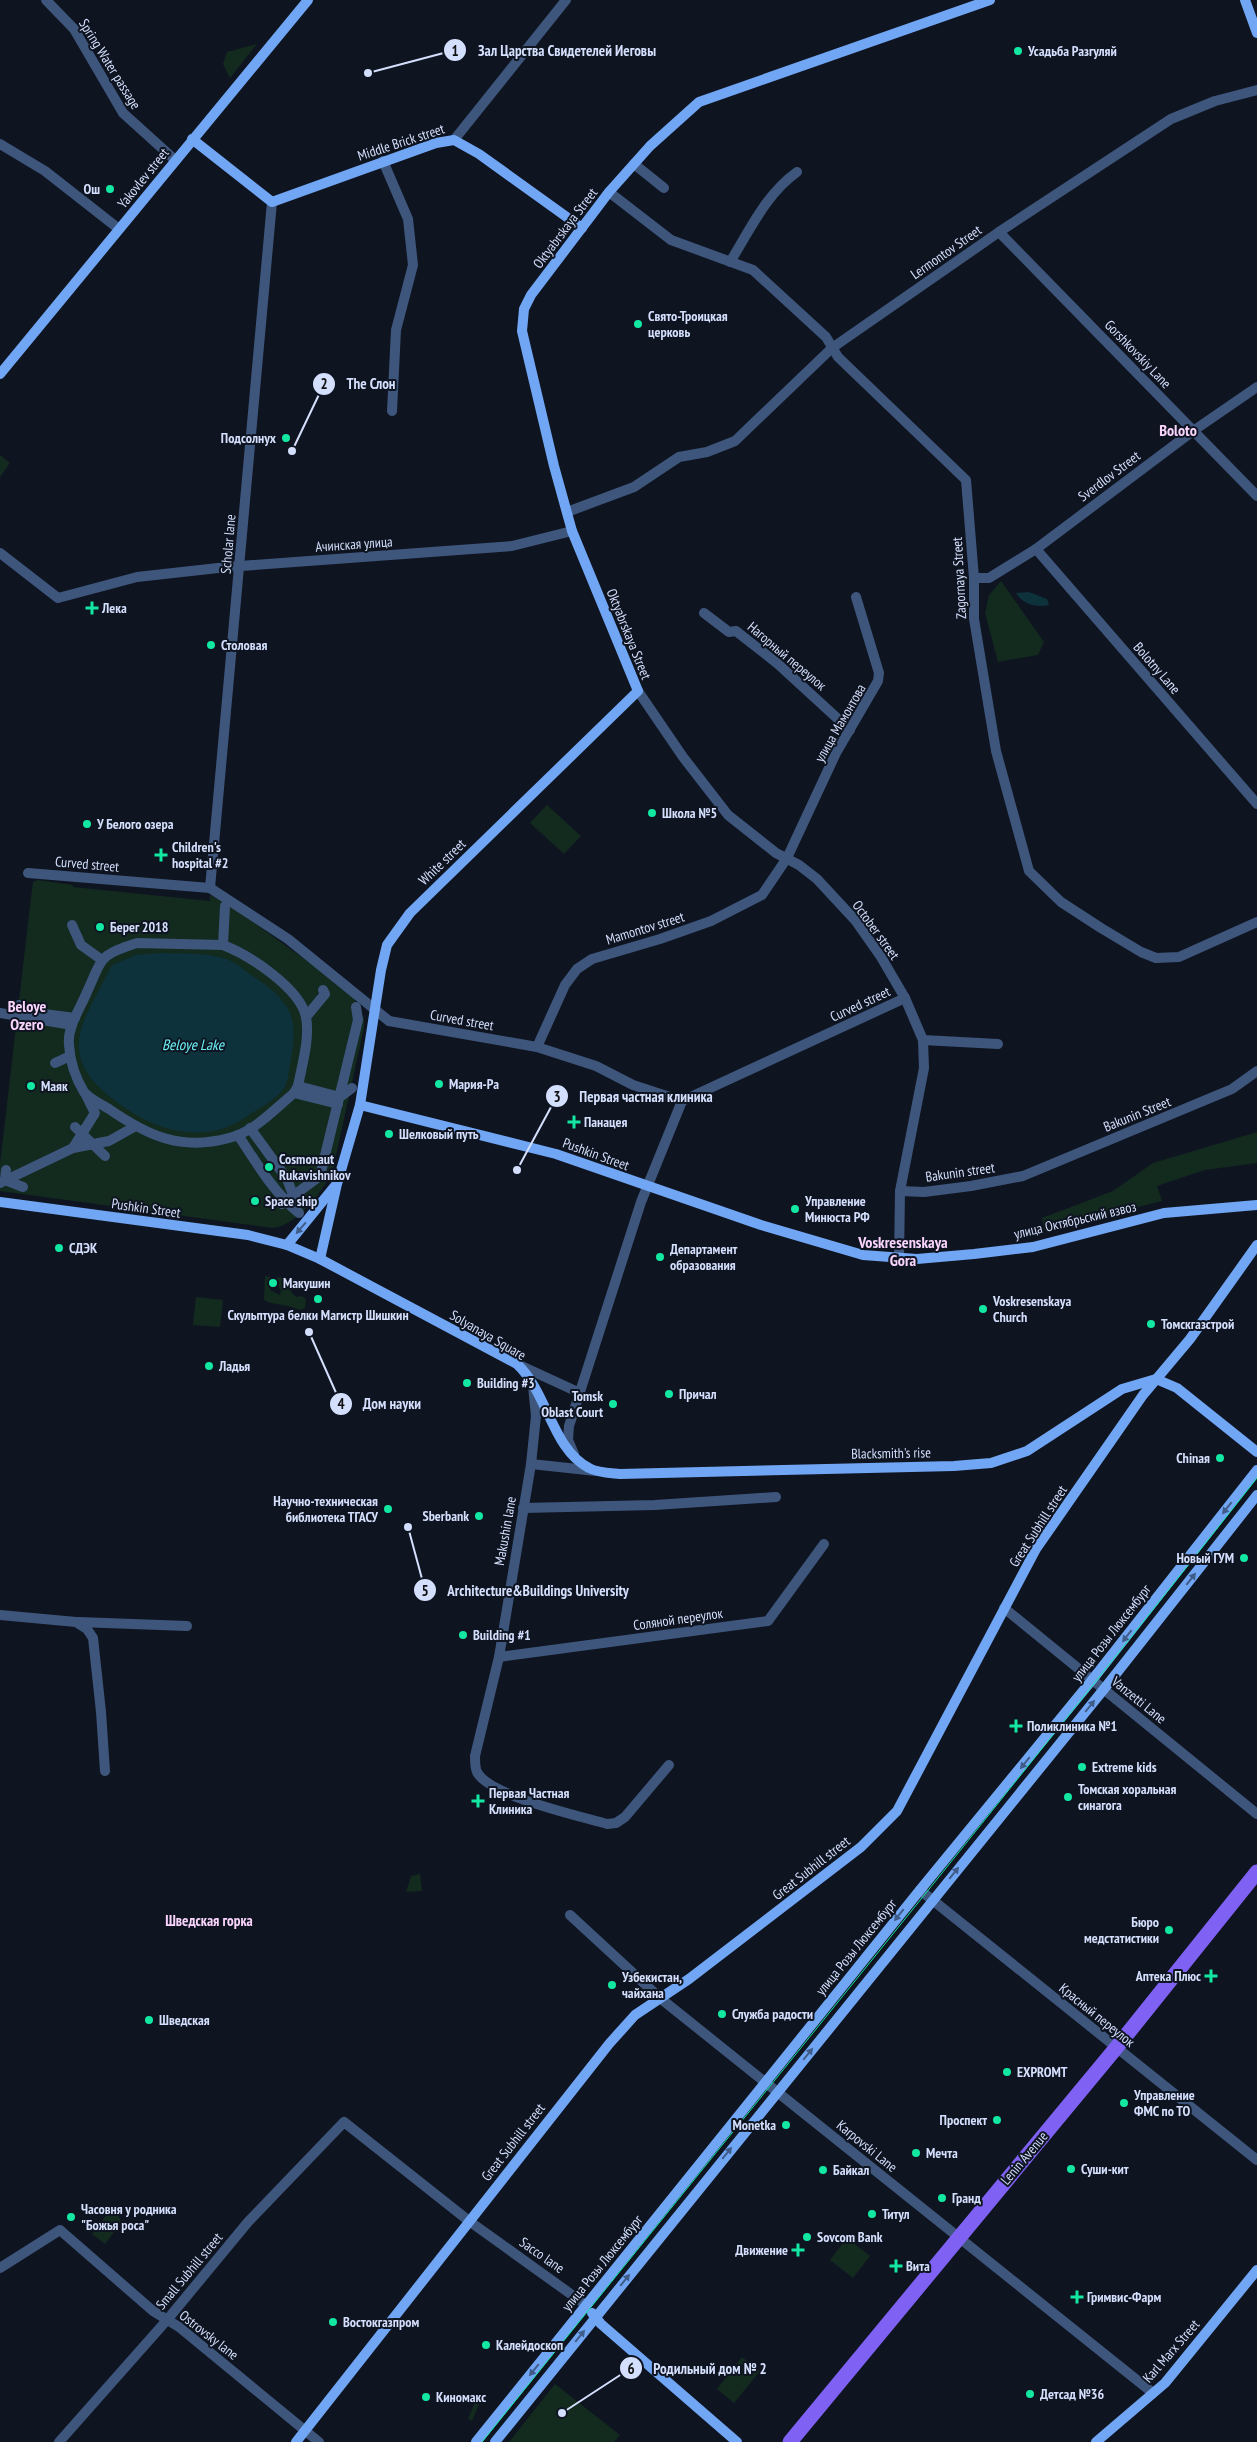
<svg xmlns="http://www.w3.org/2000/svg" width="1257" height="2442" font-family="'PT Sans Narrow',sans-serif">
  <rect width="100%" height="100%" fill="#0f1421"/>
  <g fill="#132a1f">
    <polygon points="257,44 230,78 223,64 227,52"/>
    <polygon points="0,455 10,463 0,477"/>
    <polygon points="1001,581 1044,642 1038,655 998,662 985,613 989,595"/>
    <polygon points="547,805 581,836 564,854 530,823"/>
    <path d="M38,880L73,885V887L210,901V895L228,904L314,966L353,997L364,1018V1028L333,1169C325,1190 296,1227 272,1228L0,1191V1164L32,889L33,882Z"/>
    <polygon points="1257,1132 1257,1163 1205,1170 1157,1186 1162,1201 1044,1231 1042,1218 1113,1191 1153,1163"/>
    <path d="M265,1276L270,1277V1290L280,1295L281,1291L277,1283V1277L305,1281V1284H293L291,1292L296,1297L302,1296L306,1299L305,1308L299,1310C288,1304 276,1306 264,1300Z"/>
    <polygon points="196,1297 223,1300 220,1327 193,1325"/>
    <polygon points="420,1874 422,1891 406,1892 411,1876"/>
    <polygon points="115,2204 121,2223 105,2244 92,2234"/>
    <polygon points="847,2238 870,2256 853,2278 830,2260"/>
    <polygon points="742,2357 760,2371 734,2403 717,2389"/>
    <polygon points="555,2384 620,2435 614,2442 509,2442"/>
    <polygon points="478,2395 482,2397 472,2421 468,2419"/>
  </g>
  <g fill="#0d323c">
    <path d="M1029,592L1047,599L1049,605C1037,608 1022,604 1016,593Z"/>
    <path d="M161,953C182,954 209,952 229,960C238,964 246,972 254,977C289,1000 299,1016 291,1058C289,1067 289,1080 284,1088C277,1099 263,1106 252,1113C244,1118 234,1125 225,1128C184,1141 145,1124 113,1099C53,1053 85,1020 112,965L136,955Z"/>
  </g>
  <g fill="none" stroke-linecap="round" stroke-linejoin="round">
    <g stroke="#3e567c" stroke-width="10">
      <polyline points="46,0 74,29 123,113 175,160"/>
      <polyline points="454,140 566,0"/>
      <polyline points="0,144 45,171 119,229"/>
      <polyline points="383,161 408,219 413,265 396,330 392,411"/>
      <polyline points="634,164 664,188"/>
      <polyline points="609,192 671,240 753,270 826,337 838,357 966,480 974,578 974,619 996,751 1029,871 1061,902 1101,928 1141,952 1156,958 1179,957 1257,922"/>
      <polyline points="999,232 1257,496"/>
      <path d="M730,262C750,230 766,194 797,172"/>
      <polyline points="567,512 634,487 679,457 707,452 735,441 832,348 999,232 1171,119 1215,101 1257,90"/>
      <polyline points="1036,549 1257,804"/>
      <polyline points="0,553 58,598 137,577 227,567 512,546 572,531"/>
      <polyline points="974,578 989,578 1036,549 1193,431 1257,387"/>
      <polyline points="704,613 729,632 736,631 778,664 850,730"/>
      <polyline points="638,691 683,757 728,815 776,853 799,865 817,879 855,920 881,957 905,998 923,1040 924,1068 900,1191 899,1259"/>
      <polyline points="28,873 210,888 288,939 389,1021 537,1047 596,1066 633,1085 682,1101 905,998"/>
      <polyline points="210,888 272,202"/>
      <polyline points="72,925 81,945 102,960"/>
      <path d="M137,943L223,945C249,955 300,988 306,1017C310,1039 302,1065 298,1086L294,1093C275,1109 254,1132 229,1138C181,1151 148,1136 109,1109C101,1104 89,1099 84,1092C75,1077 70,1062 69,1045C67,1027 80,1009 87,992C103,957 99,955 137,943Z"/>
      <polyline points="223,945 225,906"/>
      <polyline points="19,1005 19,1024"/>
      <polyline points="0,1013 72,1025"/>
      <polyline points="22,1015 36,1013 75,1018"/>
      <polyline points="306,1017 325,994 323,990"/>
      <polyline points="923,1040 998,1044"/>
      <polyline points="537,1047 565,985 577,969 592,959 660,939 711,921 762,895 787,858 836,753 878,681 879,673 856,597"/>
      <polyline points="55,1063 70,1056"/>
      <polyline points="298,1086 340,1097 352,1088"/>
      <polyline points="294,1093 338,1104"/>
      <polyline points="75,1127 105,1156"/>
      <polyline points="250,1128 287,1179 295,1200"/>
      <path d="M238,1135C256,1162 273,1192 299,1213"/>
      <polyline points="73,1148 95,1113 86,1095"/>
      <polyline points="6,1170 5,1180 23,1187"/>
      <polyline points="0,1183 73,1148 109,1141 134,1127"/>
      <polyline points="900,1191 924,1192 971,1186 1023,1176 1232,1089 1257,1071"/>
      <polyline points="282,1204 320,1176 358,1020 356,1007"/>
      <polyline points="517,1364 580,1393"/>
      <path d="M533,1386L536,1416L531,1464L499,1657L475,1756C475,1761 475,1768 477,1772C489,1796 580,1816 607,1824L616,1823L625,1817L669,1765"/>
      <polyline points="574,1454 568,1440 569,1426 641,1202 682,1101"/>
      <polyline points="531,1464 596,1471"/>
      <polyline points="523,1508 655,1505 776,1497"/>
      <polyline points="1004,1608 1257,1814"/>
      <polyline points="0,1615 76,1622 87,1629 93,1638 101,1712 105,1771"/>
      <polyline points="78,1622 187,1626"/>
      <polyline points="499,1657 768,1621 824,1544"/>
      <polyline points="920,1890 1257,2160"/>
      <polyline points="570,1915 660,1998 1153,2393"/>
      <polyline points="0,2268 60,2230 153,2311 179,2327 319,2442"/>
      <polyline points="59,2442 167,2320 248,2222 344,2122 469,2221 586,2305"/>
    </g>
    <g stroke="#71a6f4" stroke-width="10">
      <polyline points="1245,0 1257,33"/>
      <polyline points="192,139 272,202 436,143 454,140 479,154 582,228"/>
      <polyline points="0,374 308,0"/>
      <polyline points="360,1105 556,1154 761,1225 863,1255 917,1259 974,1254 1033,1247 1164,1213 1257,1205"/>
      <path d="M0,1202L248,1235L287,1245L320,1259L517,1364C548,1393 552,1449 589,1468C598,1473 610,1473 620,1474L954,1466L991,1463L1027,1451L1122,1389L1156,1379L1177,1388L1257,1452"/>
      <polyline points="287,1245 335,1186"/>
      <polyline points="320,1259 337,1184 360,1105 381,970 387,945 410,913 638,691 572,531 554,466 522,331 524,309 531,295 609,192 650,146 699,102 990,0"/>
      <polyline points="592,2313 601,2324 737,2442"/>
      <polyline points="296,2442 609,2044 635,2015 689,1979 861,1847 897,1811 1036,1549 1143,1395 1190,1339 1257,1245"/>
      <polyline points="476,2442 920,1890 1092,1680 1257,1470"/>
      <polyline points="495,2442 1104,1689 1257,1495"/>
      <polyline points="1096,2442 1165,2383 1257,2270"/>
    </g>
    <polyline stroke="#7f62f3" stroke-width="15" points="790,2442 1116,2048 1257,1872"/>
    <path stroke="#12e8a2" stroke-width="1" d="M482,2442C741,2121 1002,1802 1257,1478"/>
  </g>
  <defs><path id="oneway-solid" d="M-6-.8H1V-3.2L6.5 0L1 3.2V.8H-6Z" transform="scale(1.25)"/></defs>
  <g fill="#405d8a">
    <use href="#oneway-solid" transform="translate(301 1228) rotate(131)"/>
    <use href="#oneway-solid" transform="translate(1227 1508) rotate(128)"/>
    <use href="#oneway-solid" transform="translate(1191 1579) rotate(-52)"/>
    <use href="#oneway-solid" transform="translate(1127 1636) rotate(128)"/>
    <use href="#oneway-solid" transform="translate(1090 1706) rotate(-51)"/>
    <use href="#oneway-solid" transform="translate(1025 1763) rotate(129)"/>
    <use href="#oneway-solid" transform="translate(954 1873) rotate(-51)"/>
    <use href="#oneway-solid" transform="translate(899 1915) rotate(129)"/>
    <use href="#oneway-solid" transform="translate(808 2054) rotate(-51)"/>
    <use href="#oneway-solid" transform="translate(727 2153) rotate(-51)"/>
    <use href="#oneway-solid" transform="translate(625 2280) rotate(-51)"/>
    <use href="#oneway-solid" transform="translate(580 2336) rotate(-51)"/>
    <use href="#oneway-solid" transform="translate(534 2370) rotate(129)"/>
  </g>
  <g fill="#12e8a2" stroke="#0f1421" stroke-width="2">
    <circle cx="1018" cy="51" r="5"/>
    <circle cx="110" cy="189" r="5"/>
    <circle cx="638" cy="324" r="5"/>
    <circle cx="286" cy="438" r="5"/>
    <path d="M89.5 600.5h5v5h5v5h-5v5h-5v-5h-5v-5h5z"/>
    <circle cx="211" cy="645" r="5"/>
    <circle cx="652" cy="813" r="5"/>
    <circle cx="87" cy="824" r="5"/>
    <path d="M158.5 847.5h5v5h5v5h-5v5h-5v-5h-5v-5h5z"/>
    <circle cx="100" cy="927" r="5"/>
    <circle cx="439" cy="1084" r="5"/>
    <circle cx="31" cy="1086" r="5"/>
    <path d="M571.5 1114.5h5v5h5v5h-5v5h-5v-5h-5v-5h5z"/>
    <circle cx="389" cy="1134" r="5"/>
    <circle cx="269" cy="1167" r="5"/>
    <circle cx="255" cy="1201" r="5"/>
    <circle cx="795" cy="1209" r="5"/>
    <circle cx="59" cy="1248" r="5"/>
    <circle cx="660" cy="1257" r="5"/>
    <circle cx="273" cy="1283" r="5"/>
    <circle cx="318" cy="1299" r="5"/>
    <circle cx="983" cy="1309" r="5"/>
    <circle cx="1151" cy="1324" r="5"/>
    <circle cx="209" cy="1366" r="5"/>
    <circle cx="467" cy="1383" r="5"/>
    <circle cx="669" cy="1394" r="5"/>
    <circle cx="613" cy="1404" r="5"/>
    <circle cx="1220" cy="1458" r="5"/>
    <circle cx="388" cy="1509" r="5"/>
    <circle cx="479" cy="1516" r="5"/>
    <circle cx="1244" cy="1558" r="5"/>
    <circle cx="463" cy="1635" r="5"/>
    <path d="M1013.5 1718.5h5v5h5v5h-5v5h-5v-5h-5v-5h5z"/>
    <circle cx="1082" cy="1767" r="5"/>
    <circle cx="1068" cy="1797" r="5"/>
    <path d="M475.5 1793.5h5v5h5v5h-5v5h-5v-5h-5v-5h5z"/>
    <circle cx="1169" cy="1930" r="5"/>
    <path d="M1208.5 1968.5h5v5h5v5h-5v5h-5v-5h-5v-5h5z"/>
    <circle cx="612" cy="1985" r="5"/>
    <circle cx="722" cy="2014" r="5"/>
    <circle cx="149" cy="2020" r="5"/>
    <circle cx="1007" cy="2072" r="5"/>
    <circle cx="1124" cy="2103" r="5"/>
    <circle cx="997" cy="2120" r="5"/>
    <circle cx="786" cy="2125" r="5"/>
    <circle cx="916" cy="2153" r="5"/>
    <circle cx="1071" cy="2169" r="5"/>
    <circle cx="823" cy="2170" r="5"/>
    <circle cx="942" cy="2198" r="5"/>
    <circle cx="872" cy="2214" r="5"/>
    <circle cx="71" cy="2217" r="5"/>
    <circle cx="807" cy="2237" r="5"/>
    <path d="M795.5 2242.5h5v5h5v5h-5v5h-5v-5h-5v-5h5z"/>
    <path d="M893.5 2258.5h5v5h5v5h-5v5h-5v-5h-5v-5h5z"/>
    <path d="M1074.5 2289.5h5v5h5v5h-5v5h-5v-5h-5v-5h5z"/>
    <circle cx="333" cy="2322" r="5"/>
    <circle cx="486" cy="2345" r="5"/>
    <circle cx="1030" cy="2394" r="5"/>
    <circle cx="426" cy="2397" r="5"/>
  </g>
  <g text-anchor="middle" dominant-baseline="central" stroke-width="4" stroke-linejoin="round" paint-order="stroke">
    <g font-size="14" font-weight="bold" fill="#d3dffc" stroke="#0f1421" text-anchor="start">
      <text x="1028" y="51">Усадьба Разгуляй</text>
      <text x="100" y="189" text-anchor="end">Ош</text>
      <text x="648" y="316">Свято-Троицкая<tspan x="648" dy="16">церковь</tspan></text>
      <text x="276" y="438" text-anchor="end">Подсолнух</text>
      <text x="102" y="608">Лека</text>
      <text x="221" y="645">Столовая</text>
      <text x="662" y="813">Школа №5</text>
      <text x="97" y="824">У Белого озера</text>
      <text x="172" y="847">Children's<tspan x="172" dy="16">hospital #2</tspan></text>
      <text x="110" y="927">Берег 2018</text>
      <text x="449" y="1084">Мария-Ра</text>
      <text x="41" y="1086">Маяк</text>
      <text x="584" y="1122">Панацея</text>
      <text x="399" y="1134">Шелковый путь</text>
      <text x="279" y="1159">Cosmonaut<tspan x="279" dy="16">Rukavishnikov</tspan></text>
      <text x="265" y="1201">Space ship</text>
      <text x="805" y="1201">Управление<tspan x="805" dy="16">Минюста РФ</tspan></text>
      <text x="69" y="1248">СДЭК</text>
      <text x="670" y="1249">Департамент<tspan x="670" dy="16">образования</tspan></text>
      <text x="283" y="1283">Макушин</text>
      <text x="993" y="1301">Voskresenskaya<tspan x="993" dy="16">Church</tspan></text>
      <text x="318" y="1315" text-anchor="middle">Скульптура белки Магистр Шишкин</text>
      <text x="1161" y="1324">Томскгазстрой</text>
      <text x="219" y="1366">Ладья</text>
      <text x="477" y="1383">Building #3</text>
      <text x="679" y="1394">Причал</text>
      <text x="603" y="1396" text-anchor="end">Tomsk<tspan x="603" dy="16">Oblast Court</tspan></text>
      <text x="1210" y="1458" text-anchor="end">Chinaя</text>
      <text x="378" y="1501" text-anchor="end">Научно-техническая<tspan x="378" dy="16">библиотека ТГАСУ</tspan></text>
      <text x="469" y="1516" text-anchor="end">Sberbank</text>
      <text x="1234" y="1558" text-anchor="end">Новый ГУМ</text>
      <text x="473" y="1635">Building #1</text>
      <text x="1027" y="1726">Поликлиника №1</text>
      <text x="1092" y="1767">Extreme kids</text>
      <text x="1078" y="1789">Томская хоральная<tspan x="1078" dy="16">синагога</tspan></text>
      <text x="489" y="1793">Первая Частная<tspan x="489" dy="16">Клиника</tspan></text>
      <text x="1159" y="1922" text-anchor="end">Бюро<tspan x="1159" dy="16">медстатистики</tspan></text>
      <text x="1201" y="1976" text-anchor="end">Аптека Плюс</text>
      <text x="622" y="1977">Узбекистан,<tspan x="622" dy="16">чайхана</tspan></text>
      <text x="732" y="2014">Служба радости</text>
      <text x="159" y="2020">Шведская</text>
      <text x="1017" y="2072">EXPROMT</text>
      <text x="1134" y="2095">Управление<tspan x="1134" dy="16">ФМС по ТО</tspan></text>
      <text x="987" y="2120" text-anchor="end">Проспект</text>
      <text x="776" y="2125" text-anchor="end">Monetka</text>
      <text x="926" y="2153">Мечта</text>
      <text x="1081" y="2169">Суши-кит</text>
      <text x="833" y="2170">Байкал</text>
      <text x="952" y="2198">Гранд</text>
      <text x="81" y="2209">Часовня у родника<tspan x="81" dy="16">"Божья роса"</tspan></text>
      <text x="882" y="2214">Титул</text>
      <text x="817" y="2237">Sovcom Bank</text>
      <text x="788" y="2250" text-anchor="end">Движение</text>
      <text x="906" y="2266">Вита</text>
      <text x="1087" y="2297">Гримвис-Фарм</text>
      <text x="343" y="2322">Востокгазпром</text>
      <text x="496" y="2345">Калейдоскоп</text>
      <text x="1040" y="2394">Детсад №36</text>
      <text x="436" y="2397">Киномакс</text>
    </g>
    <g font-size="14" fill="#d3dffc" stroke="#0f1421">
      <text transform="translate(110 64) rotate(58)">Spring Water passage</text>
      <text transform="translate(401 142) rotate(-18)">Middle Brick street</text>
      <text transform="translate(143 178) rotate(-51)">Yakovlev street</text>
      <text transform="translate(565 228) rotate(-53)">Oktyabrskaya Street</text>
      <text transform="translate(946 252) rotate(-35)">Lermontov Street</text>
      <text transform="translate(1138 354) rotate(46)">Gorshkovskiy Lane</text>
      <text transform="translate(1109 476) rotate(-37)">Sverdlov Street</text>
      <text transform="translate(228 544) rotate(-85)">Scholar lane</text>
      <text transform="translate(354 544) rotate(-4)">Ачинская улица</text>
      <text transform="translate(959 578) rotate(-93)">Zagornaya Street</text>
      <text transform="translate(629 634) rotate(68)">Oktyabrskaya Street</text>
      <text transform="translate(787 656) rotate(40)">Нагорный переулок</text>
      <text transform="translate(1157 668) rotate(49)">Bolotny Lane</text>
      <text transform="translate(840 723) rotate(-60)">улица Мамонтова</text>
      <text transform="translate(442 862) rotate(-44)">White street</text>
      <text transform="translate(87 864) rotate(5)">Curved street</text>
      <text transform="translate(645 928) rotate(-17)">Mamontov street</text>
      <text transform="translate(876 930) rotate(54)">October street</text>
      <text transform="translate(860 1004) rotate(-25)">Curved street</text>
      <text transform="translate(462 1020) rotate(10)">Curved street</text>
      <text transform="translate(1137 1114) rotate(-22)">Bakunin Street</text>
      <text transform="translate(596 1154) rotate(20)">Pushkin Street</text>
      <text transform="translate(960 1172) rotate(-8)">Bakunin street</text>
      <text transform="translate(146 1208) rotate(8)">Pushkin Street</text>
      <text transform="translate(1075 1220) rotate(-13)">улица Октябрьский взвоз</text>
      <text transform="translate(488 1335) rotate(30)">Solyanaya Square</text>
      <text transform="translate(891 1453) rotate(-1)">Blacksmith's rise</text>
      <text transform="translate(1038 1526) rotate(-57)">Great Subhill street</text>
      <text transform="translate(505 1531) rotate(-80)">Makushin lane</text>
      <text transform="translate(678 1619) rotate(-8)">Соляной переулок</text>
      <text transform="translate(1111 1633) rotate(-52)">улица Розы Люксембург</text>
      <text transform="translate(1139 1700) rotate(39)">Vanzetti Lane</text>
      <text transform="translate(811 1868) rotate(-38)">Great Subhill street</text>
      <text transform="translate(856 1947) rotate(-51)">улица Розы Люксембург</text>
      <text transform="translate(1097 2015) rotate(39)">Красный переулок</text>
      <text transform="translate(513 2142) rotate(-52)">Great Subhill street</text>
      <text transform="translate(867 2146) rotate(39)">Karpovski Lane</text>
      <text transform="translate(1024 2158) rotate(-50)">Lenin Avenue</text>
      <text transform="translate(542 2255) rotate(35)">Sacco lane</text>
      <text transform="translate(602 2263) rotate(-51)">улица Розы Люксембург</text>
      <text transform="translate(189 2271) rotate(-50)">Small Subhill street</text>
      <text transform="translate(209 2335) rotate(38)">Ostrovsky lane</text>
      <text transform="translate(1171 2351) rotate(-49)">Karl Marx Street</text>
    </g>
    <g font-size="15" font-style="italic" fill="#69eff3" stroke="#0f1421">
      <text x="193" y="1044">Beloye Lake</text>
    </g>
    <g font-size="15" font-weight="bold" fill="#f9d4fc" stroke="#0f1421">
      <text x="209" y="1920">Шведская горка</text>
    </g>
    <g font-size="16" font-weight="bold" fill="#f9d4fc" stroke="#0f1421">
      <text x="1178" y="430">Boloto</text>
      <text x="27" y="1006">Beloye<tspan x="27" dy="18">Ozero</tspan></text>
      <text x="903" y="1242">Voskresenskaya<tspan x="903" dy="18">Gora</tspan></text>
    </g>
  </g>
  <path fill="none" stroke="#d3dffc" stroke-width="2" d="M368 73L455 50M292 451L324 384M517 1170L557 1096M309 1332L341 1404M408 1527L425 1590M562 2413L631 2368"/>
  <g fill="#d3dffc" stroke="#0f1421" stroke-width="2">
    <circle cx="368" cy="73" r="5"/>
    <circle cx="292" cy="451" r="5"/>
    <circle cx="517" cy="1170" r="5"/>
    <circle cx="309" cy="1332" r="5"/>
    <circle cx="408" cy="1527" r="5"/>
    <circle cx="562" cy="2413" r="5"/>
    <circle cx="455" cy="50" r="12"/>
    <circle cx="324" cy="384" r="12"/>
    <circle cx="557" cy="1096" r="12"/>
    <circle cx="341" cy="1404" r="12"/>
    <circle cx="425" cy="1590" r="12"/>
    <circle cx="631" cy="2368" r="12"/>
  </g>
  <g font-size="15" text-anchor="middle" font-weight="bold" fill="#111">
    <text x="455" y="56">1</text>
    <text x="324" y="389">2</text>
    <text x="557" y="1102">3</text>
    <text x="341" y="1409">4</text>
    <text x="425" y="1596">5</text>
    <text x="631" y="2374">6</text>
  </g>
  <g font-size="15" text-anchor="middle" font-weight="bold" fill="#d3dffc" stroke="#0f1421" stroke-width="4" stroke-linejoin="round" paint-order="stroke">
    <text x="567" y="56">Зал Царства Свидетелей Иеговы</text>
    <text x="371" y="389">The Слон</text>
    <text x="646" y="1102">Первая частная клиника</text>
    <text x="392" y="1409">Дом науки</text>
    <text x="538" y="1596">Architecture&amp;Buildings University</text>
    <text x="710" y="2374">Родильный дом № 2</text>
  </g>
</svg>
